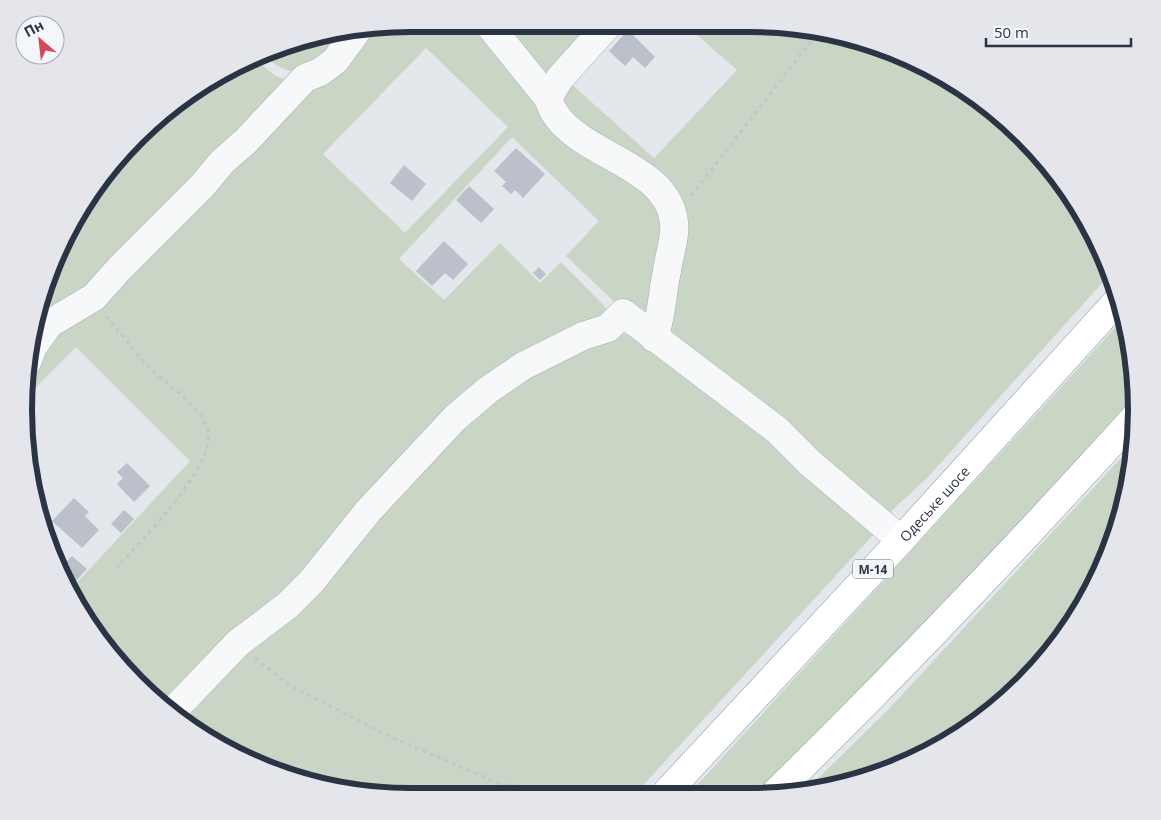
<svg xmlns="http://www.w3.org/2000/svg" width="1161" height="820" font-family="'Open Sans',sans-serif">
  <rect width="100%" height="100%" fill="#e4e7ec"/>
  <g fill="#c9d6c5" fill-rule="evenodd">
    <path d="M410,24L483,25L601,156L666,211L655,320L627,314L566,256L599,221L512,137L399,259L444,300L500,243L540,283L561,262L612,314L573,336L355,519L169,711L120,665L70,590L190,461L76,347L28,395L27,369L32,355L364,30ZM426,48L508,127L405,233L323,154Z"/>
    <polygon points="495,25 598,27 549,90"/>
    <polygon points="690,29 827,31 944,76 1041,155 1085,217 1111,273 928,477 887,515 671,333 666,317 679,226 574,126 562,97 567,80 654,158 737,70"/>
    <path d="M349,32L306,73C289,72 279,69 266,57L310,37Z"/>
    <path d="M258,60C270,74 280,80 299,83L31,344L53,262L119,156L196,89Z"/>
    <path d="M1124,318L1134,359L1135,396C1013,531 890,667 758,793L689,794Z"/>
    <polygon points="611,332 631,335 717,389 874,534 635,794 385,795 310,783 239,757 175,717 467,410"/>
    <polygon points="1135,443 1124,510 1098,581 1058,645 1006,700 922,757 804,792 887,711"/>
  </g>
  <g fill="#bbc0ca">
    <polygon points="628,30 655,57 645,68 633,57 625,66 609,51"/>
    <polygon points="516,148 545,174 523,198 515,190 511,194 502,186 506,182 494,171"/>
    <polygon points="404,165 426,184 412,201 390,183"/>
    <polygon points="469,186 494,209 481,223 456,200"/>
    <polygon points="444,241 468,264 453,280 445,273 432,286 416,271"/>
    <polygon points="539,267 546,274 540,280 533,273"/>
    <polygon points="127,463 150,486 134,502 117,484 123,478 117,472"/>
    <polygon points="74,498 89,512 85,516 99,530 82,548 52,521"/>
    <polygon points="124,510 134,519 121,533 111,524"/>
    <polygon points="72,556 87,569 74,583 62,572 69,565 66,562"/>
  </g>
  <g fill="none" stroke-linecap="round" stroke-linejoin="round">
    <g stroke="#a9aeb7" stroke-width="29">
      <g id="minor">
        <polyline points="489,25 548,98"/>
        <path d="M606,27L560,78L548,98C550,103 552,110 556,115C585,157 668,166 674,222C676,237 669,255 667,271C662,293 662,316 654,338"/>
        <polyline points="27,362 33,347 49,324 94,297 120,268 202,186 222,162 246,141 305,78 320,72 335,61 357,31"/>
        <polyline points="171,713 238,643 288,605 311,582 369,510 455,418 488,390 523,366 583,336 608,328 623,313 777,430 810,463 901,540"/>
      </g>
    </g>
    <g stroke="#8b94a3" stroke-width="29">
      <g id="highway">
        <path d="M775,793C899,672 1019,545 1136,416"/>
        <path id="s1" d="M665,794L901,540L1120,298"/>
      </g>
    </g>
    <g stroke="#c2c5cb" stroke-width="3" stroke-dasharray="4 4" stroke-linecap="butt">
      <polyline points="691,196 819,31"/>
      <path d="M106,316C121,333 134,352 150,368C168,385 195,402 206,425C224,459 139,543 117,567"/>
      <polyline points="255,658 289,685 391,737 498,783 551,794"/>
    </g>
    <use href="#minor" stroke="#f7f8fa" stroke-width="28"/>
    <use href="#highway" stroke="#fff" stroke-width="28"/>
  </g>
  <g text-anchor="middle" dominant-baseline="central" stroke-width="5" stroke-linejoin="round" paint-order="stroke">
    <rect fill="#f4f6f9" stroke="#676e7b" stroke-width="1" x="853" y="559.5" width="40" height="19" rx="4"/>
    <g font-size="12" font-weight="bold" fill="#2b3445">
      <text x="873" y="569">М-14</text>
    </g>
    <g font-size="14" fill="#2b3445" stroke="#f4f6f9">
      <text stroke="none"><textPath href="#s1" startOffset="396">Одеське шосе</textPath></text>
    </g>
  </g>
  <path d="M0 0H1161V820H0ZM410 32H750A378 378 0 0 1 1128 410V410A378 378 0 0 1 750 788H410A378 378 0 0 1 32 410V410A378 378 0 0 1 410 32Z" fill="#e4e6eb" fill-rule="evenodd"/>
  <path fill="none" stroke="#2b3445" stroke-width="6" d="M410 32H750A378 378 0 0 1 1128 410V410A378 378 0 0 1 750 788H410A378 378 0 0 1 32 410V410A378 378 0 0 1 410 32Z"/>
  <g transform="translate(40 40) rotate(332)"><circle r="24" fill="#f4f6f9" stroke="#a4a8b1"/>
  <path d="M0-4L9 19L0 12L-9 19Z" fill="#d1495b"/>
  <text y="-8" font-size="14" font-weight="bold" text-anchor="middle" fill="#2b3445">Пн</text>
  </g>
  <path d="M986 38v8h145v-8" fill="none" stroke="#2b3445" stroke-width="2.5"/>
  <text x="994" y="38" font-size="15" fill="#2b3445" stroke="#f4f6f9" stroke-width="4" paint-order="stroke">50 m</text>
</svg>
